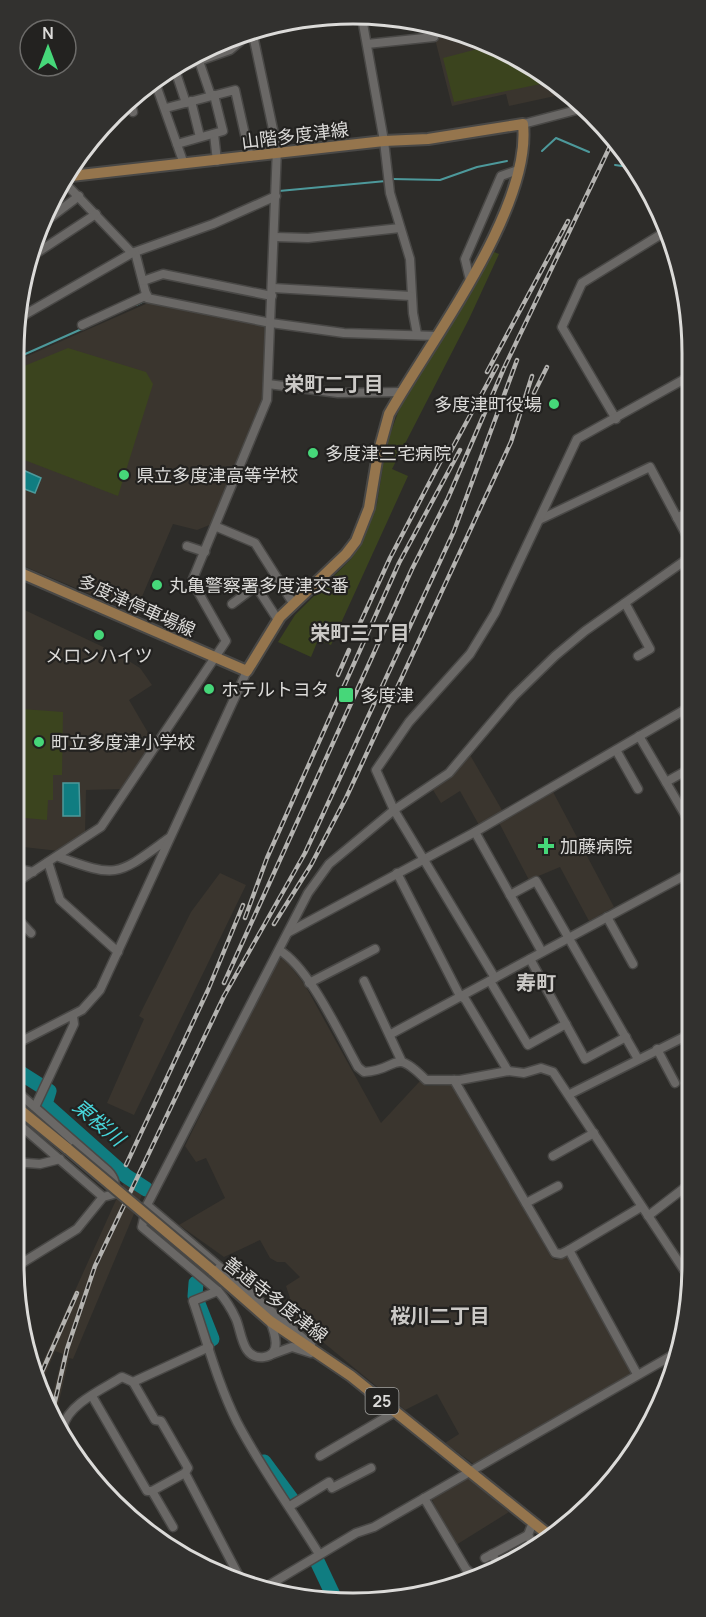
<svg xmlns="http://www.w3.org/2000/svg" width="706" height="1617" font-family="Manrope,'Noto Sans JP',sans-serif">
  <rect width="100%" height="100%" fill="#2d2c29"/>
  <g fill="#3a352e">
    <polygon points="359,18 368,42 434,34 431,27 462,32 559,83 569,93 509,106 506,94 452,106 435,39 363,47"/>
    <polygon points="148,303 267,325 264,400 212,524 197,530 173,524 135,613 14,562 14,362"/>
    <polygon points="14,605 116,653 140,668 152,685 129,700 154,743 123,789 86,790 85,835 59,851 14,846"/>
    <polygon points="470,755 506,817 552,790 614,907 589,921 560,867 529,880 496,817 479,825 460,791 441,803 433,790"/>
    <polygon points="220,873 246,885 134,1115 107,1103 144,1019 139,1016 191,912"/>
    <polygon points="284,958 305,985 381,1123 420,1081 426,1086 452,1085 551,1257 555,1260 570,1257 633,1373 475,1465 445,1443 459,1434 437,1394 405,1410 277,1304 290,1298 286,1286 300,1277 285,1262 277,1262 270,1258 260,1240 224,1257 179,1225 225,1198 206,1158 196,1162 185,1146 267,979 279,959"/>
    <polygon points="126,1178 144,1190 73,1359 69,1358 56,1415 50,1405 63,1354 55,1351 40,1387 35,1379"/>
    <polygon points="467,1477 509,1512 456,1545 441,1520 431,1497"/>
  </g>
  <g fill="#3b441e">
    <polygon points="489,46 555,81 454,102 443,58"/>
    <polygon points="494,252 499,254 469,319 392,469 408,476 331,645 318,640 311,657 278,642 295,615 351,559 363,540 377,504 386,446 401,404"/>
    <polygon points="68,348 146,372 153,384 118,496 14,456 14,381 17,369"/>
    <polygon points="22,709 63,712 62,775 53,775 53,800 48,800 47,820 14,817 14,713"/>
  </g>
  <g fill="#107d81" stroke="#4d999b" stroke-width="1.5">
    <polygon points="14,466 41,478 35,493 14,485"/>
    <polygon points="63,783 79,783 80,816 63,816"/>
  </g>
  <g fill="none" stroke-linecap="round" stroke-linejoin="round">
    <g stroke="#4d999b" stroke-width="2">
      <polyline points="542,151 556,138 589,152"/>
      <polyline points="615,165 622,166 631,162"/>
      <polyline points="392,179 440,180 477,167 507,161"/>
      <polyline points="279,191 386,181"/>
      <polyline points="136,305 144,301"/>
      <polyline points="14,359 84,328"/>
    </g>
    <g stroke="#107d81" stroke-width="15">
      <polyline points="14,1059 19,1072 49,1091 45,1104 126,1176 146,1189"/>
      <polyline points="196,1283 195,1296 212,1339"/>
      <polyline points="264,1462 292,1500"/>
      <polyline points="317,1561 334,1597"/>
    </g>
    <g stroke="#494846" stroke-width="11">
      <g id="minor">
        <polyline points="362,18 384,141 390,193 410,259 413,313 417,334"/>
        <polyline points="367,44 434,37"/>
        <polyline points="199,61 211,96"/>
        <polyline points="176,69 230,50 244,38"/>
        <polyline points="175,70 186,103"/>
        <polyline points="156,85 184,164"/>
        <polyline points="191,101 200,137"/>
        <polyline points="131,104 133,112"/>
        <polyline points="166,108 235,90 250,157"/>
        <polyline points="523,124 584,108"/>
        <polyline points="214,134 217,161"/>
        <polyline points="177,144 223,131 214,95"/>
        <polyline points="66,184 132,253 213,224 276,196"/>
        <polyline points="43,223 79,196"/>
        <polyline points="664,232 675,253"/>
        <polyline points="275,237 308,238 400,228"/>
        <polyline points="135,252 147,298 271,323 344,333 436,336"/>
        <polyline points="29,258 96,214"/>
        <polyline points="470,280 465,259 501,176 518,170"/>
        <polyline points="143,281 163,274 272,296"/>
        <polyline points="273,288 411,296"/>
        <polyline points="19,318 132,253"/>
        <polyline points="82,325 147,295"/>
        <polyline points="268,384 338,393 402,392"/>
        <polyline points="616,419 562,327 582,283 668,230"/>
        <polyline points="677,518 690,511"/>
        <polyline points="541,519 650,467 690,542"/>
        <polyline points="217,527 255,543 293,603"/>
        <polyline points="187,546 205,552"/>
        <polyline points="625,603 650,649 638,656"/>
        <polyline points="232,604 256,586 278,620"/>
        <polyline points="639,736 691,825"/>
        <polyline points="616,750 638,789"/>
        <polyline points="666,782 691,768"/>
        <polyline points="475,832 542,952"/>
        <path d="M59,857C119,879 118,875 169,838"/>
        <polyline points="48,862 60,900 118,952"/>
        <polyline points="14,868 33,872"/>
        <polyline points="397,873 460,996 465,999 508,1071"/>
        <polyline points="14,884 101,827 226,641 192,581 267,400 277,148 253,35"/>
        <polyline points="510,895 536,881 638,1059"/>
        <polyline points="14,915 31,933"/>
        <polyline points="607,917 633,964"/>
        <polyline points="289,932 475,832 691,706"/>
        <path d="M279,950C309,967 340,1035 358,1067L364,1072C400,1070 392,1046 426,1080H460L508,1071L524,1073L541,1068L553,1072L690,1279"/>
        <polyline points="530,959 585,1059 626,1037"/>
        <polyline points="495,978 394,810 376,770 409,722 470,654 495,613 577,439 690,376"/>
        <polyline points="364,981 401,1060"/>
        <polyline points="490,981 528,1045 566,1024"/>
        <polyline points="309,983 375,949"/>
        <polyline points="14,1012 18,1015"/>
        <polyline points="391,1034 691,872"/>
        <polyline points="14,1045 82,1010 100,990 247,671"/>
        <polyline points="657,1049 675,1083"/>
        <polyline points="454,1080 555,1253 561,1254 569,1250"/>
        <path d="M14,1089L108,1171C115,1178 116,1184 114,1194L103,1197L77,1229L14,1268"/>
        <polyline points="570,1094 692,1033"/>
        <polyline points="35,1107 74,1024 73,1016"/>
        <polyline points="14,1120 103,1197"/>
        <polyline points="553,1156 594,1133"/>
        <polyline points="14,1162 40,1164 60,1159"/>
        <polyline points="526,1203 558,1186"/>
        <polyline points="147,1205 311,1345"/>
        <polyline points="648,1216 692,1182"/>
        <path d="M218,1291L193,1301C207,1342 218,1384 237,1422C261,1468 292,1510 319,1554"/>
        <path d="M270,1321C274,1331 283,1355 264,1357C242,1360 242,1333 236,1319C231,1308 226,1300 218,1291L142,1227L147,1205L308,893L329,864L394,810L449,773L514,696L555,656L585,631L690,557"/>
        <polyline points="270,1355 292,1347 311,1353"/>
        <polyline points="637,1374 569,1250 641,1207"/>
        <polyline points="133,1382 155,1420 161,1421 188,1468 185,1473 241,1580"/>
        <polyline points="92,1396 147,1491 152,1491 173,1527"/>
        <path d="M63,1427C68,1404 103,1389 122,1377L133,1382L209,1347"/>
        <polyline points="320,1456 395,1412"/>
        <polyline points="152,1491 185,1473"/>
        <polyline points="424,1498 466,1569 474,1576"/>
        <polyline points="290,1506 329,1482 332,1488 371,1468"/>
        <polyline points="533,1522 528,1535 535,1548"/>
        <polyline points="492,1554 499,1567"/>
        <polyline points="485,1558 528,1535"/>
        <polyline points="264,1588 356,1533 374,1527 678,1352"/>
      </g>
    </g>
    <g stroke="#494846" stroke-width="14">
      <g id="major">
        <path d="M14,570L247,671L280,617L346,554L356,541L369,508L378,454L389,414C431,340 532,208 523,124L428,139L384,141L71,176"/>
        <polyline points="14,1105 68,1149"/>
        <polyline points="212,1270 270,1321 351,1376 550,1536"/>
      </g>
    </g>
    <use href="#minor" stroke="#6a6866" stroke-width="8"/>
    <use href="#major" stroke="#95754d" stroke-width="10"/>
    <g stroke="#b4b3b0" stroke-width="4.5">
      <g id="rail">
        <polyline points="505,366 614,138"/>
        <polyline points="487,372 568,221"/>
        <polyline points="534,393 547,367"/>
        <polyline points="447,458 497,366"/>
        <polyline points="356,632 390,558 447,449"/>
        <polyline points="338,675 349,650"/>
        <polyline points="245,918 267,858 399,563 460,450"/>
        <polyline points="274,924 311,865 346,798 511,442 532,376"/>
        <polyline points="224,983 412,569 448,498 504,368"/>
        <polyline points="126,1165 208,990 243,905"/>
        <polyline points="37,1383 77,1293"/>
        <polyline points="53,1410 67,1349 95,1266 224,996 305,853 454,531 517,360"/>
      </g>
    </g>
    <use href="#rail" stroke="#232220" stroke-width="2" stroke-dasharray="7" stroke-linecap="butt"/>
    <g stroke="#494846" stroke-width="14" stroke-linecap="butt">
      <polyline id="major-bridge" points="68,1149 212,1270"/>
    </g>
    <use href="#major-bridge" stroke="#95754d" stroke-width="10"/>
  </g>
  <g fill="#46d779" stroke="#232220" stroke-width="2">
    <circle cx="554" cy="404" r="6"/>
    <circle cx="313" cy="453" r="6"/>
    <circle cx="124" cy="475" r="6"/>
    <circle cx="157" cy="585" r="6"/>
    <circle cx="99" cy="635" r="6"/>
    <circle cx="209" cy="689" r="6"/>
    <rect x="338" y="687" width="16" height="16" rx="3"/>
    <circle cx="39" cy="742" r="6"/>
    <path d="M543 837h6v6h6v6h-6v6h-6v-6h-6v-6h6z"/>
  </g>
  <g text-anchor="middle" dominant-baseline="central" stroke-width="4.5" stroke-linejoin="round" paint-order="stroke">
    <rect fill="#232220" stroke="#a4a4a2" stroke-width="1.5" x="365.5" y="1388" width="33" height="26" rx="4.5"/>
    <g font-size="16" font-weight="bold" fill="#dcdbd9">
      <text x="382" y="1401">25</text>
    </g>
    <g font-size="18" fill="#dcdbd9" stroke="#232220">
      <text transform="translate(295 135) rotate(-7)">山階多度津線</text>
      <text transform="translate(137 605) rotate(24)">多度津停車場線</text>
      <text transform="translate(276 1299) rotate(38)">善通寺多度津線</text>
    </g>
    <g font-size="18" fill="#dcdbd9" stroke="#232220" text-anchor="start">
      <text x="542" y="404" text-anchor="end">多度津町役場</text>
      <text x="325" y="453">多度津三宅病院</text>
      <text x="136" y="475">県立多度津高等学校</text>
      <text x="169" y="585">丸亀警察署多度津交番</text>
      <text x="99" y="655" text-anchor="middle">メロンハイツ</text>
      <text x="221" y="689">ホテルトヨタ</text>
      <text x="360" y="695">多度津</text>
      <text x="51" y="742">町立多度津小学校</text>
      <text x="560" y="846">加藤病院</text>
    </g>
    <g font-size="20" font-weight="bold" fill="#cccac7" stroke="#232220">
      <text x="334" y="383">栄町二丁目</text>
      <text x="360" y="632">栄町三丁目</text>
      <text x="536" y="982">寿町</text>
      <text x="440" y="1315">桜川二丁目</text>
    </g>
    <g font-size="20" font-style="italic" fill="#47d5da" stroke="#232220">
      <text transform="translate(99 1122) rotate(40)">東桜川</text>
    </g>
  </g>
  <path d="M0 0H706V1617H0ZM353 24H353A329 329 0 0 1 682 353V1264A329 329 0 0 1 353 1593H353A329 329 0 0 1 24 1264V353A329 329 0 0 1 353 24Z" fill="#32312f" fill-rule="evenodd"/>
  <path fill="none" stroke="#dcdbd9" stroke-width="3" d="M353 24H353A329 329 0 0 1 682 353V1264A329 329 0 0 1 353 1593H353A329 329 0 0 1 24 1264V353A329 329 0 0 1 353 24Z"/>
  <g transform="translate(48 48)"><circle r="28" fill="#232220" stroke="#6d6c6a" stroke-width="1.5"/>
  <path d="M0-4.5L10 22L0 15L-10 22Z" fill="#46d779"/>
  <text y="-9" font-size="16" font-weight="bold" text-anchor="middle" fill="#dcdbd9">N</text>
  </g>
</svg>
